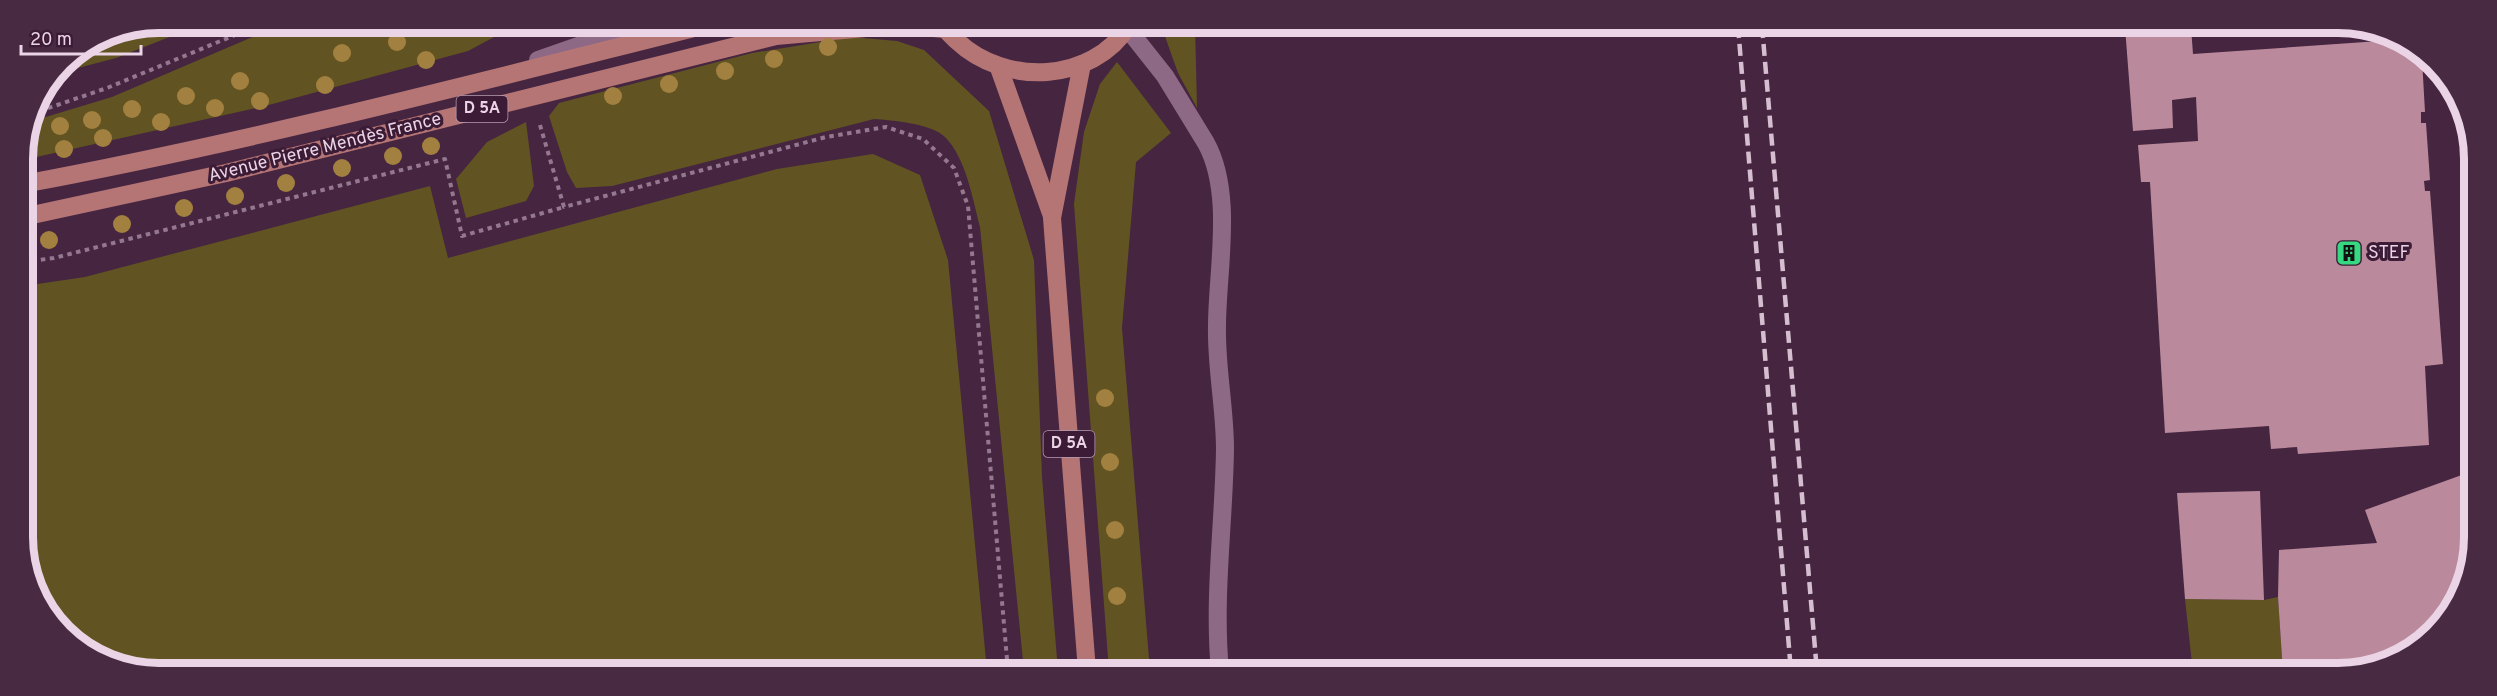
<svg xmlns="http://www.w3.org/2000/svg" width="2497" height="696" font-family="Overpass,sans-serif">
  <rect width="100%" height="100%" fill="#462540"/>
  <g fill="#615422">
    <polygon points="159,23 205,23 116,58 55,74 63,62 107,33"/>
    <polygon points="297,23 493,23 496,36 468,51 265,106 23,160 29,122 112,97 257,35"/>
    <polygon points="531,23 566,23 533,31"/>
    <path d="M985,24H1069C1043,43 1011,35 985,24Z"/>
    <polygon points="1161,25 1195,25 1197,108 1178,73"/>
    <path d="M851,37L897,41L924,50L989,111L1034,260L1042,477L1058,671H1024L980,227C973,200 966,158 945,137C932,124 892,120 874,119L612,186L576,188L567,172L549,116L559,103L752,53Z"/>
    <polygon points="1117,62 1171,133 1136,162 1122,328 1150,671 1109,671 1074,204 1084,132 1100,84"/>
    <polygon points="526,122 534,186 526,201 466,218 456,179 487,142"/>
    <polygon points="873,154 920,175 948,260 987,671 124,669 62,633 25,563 24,286 85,277 430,186 448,258 777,169"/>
    <polygon points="2278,597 2283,673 2193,673 2185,599 2264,600"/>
  </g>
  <g fill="#ba8a9c">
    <polygon points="2125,27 2191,27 2193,54 2394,40 2422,59 2425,112 2421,112 2421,123 2426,123 2430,180 2424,181 2425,191 2430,191 2443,364 2425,366 2429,445 2298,454 2297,447 2271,449 2269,426 2165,433 2150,182 2141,182 2138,145 2198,141 2196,97 2172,100 2173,128 2133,131"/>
    <polygon points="2470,472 2470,572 2421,645 2347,673 2283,673 2278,597 2279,550 2377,543 2365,510"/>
    <polygon points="2260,491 2264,600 2185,599 2177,493"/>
  </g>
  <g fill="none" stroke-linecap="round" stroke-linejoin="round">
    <g stroke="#94788f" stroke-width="4" stroke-dasharray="4.5 4.5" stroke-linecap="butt">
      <polyline points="513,23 516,32"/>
      <polyline points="31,114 107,88 264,23"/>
      <polyline points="540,125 564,207 826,137 886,127 923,139 954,168 968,206 1008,671"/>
      <polyline points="23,262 54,258 445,159 462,236 564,207"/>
    </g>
    <path stroke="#8e6986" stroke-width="18" d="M1127,28L1165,76L1206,143C1234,194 1217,271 1217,326C1216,367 1225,408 1225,449C1224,523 1213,597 1220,671"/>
    <polyline stroke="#8e6986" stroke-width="18" points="538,60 644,23"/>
    <g stroke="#b57575" stroke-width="18">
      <path d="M942,24C946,31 952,36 957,41C1005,86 1092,84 1129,25"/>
      <polyline points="1082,64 1052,218 1087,671"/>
      <polyline points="999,68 1052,216"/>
      <path d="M23,184C254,141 482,81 710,24"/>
      <polyline points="23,217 226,173 776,36 899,25 945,29"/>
    </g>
    <g stroke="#d5bed0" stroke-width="4.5" stroke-dasharray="12 6" stroke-linecap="butt">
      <polyline points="1738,26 1791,672"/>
      <polyline points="1762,26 1817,672"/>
    </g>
  </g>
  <g fill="#a2803f">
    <circle cx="397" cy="42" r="9"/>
    <circle cx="828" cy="47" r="9"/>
    <circle cx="342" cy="53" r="9"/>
    <circle cx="774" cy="59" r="9"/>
    <circle cx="426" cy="60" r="9"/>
    <circle cx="725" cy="71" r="9"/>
    <circle cx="240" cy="81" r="9"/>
    <circle cx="669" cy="84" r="9"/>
    <circle cx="325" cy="85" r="9"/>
    <circle cx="186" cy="96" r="9"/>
    <circle cx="613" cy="96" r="9"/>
    <circle cx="260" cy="101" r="9"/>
    <circle cx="215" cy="108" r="9"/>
    <circle cx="132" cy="109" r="9"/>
    <circle cx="92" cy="120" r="9"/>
    <circle cx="161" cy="122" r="9"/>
    <circle cx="60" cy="126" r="9"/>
    <circle cx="103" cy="138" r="9"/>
    <circle cx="431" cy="146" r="9"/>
    <circle cx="64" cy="149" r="9"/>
    <circle cx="393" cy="156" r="9"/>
    <circle cx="342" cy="168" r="9"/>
    <circle cx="286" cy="183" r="9"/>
    <circle cx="235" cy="196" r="9"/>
    <circle cx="184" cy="208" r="9"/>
    <circle cx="122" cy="224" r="9"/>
    <circle cx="49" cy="240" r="9"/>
    <circle cx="1105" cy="398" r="9"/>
    <circle cx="1110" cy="462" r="9"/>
    <circle cx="1115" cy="530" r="9"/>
    <circle cx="1117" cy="596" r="9"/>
  </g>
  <defs>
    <g id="building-square" transform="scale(1.35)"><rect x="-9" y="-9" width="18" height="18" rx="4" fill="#36d881" stroke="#3b1b35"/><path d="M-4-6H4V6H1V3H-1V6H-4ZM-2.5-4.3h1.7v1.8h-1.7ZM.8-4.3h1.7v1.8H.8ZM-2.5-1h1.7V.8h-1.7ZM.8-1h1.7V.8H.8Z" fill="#111"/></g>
  </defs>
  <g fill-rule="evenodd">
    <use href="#building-square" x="2349" y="253"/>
  </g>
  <g text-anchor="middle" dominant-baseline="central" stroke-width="6" stroke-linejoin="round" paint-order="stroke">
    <g fill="#3b1b35" stroke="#b69cb0" stroke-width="1.5">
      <rect x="456.5" y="96" width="51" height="26" rx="4.5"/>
      <rect x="1043.5" y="431" width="51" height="26" rx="4.5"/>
    </g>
    <g font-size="16" font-weight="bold" fill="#ead4e5">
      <text x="482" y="109">D 5A</text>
      <text x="1069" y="444">D 5A</text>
    </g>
    <g font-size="18" fill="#ead4e5" stroke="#3b1b35">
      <text transform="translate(325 148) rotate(-14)">Avenue Pierre Mendès France</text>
    </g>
    <g font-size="18" fill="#ead4e5" stroke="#3b1b35" text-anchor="start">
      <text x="2368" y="253">STEF</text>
    </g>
  </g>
  <path d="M0 0H2497V696H0ZM159 33H2338A126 126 0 0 1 2464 159V537A126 126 0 0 1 2338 663H159A126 126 0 0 1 33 537V159A126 126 0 0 1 159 33Z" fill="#492a43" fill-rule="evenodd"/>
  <path fill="none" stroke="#ead4e5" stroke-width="8" d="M159 33H2338A126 126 0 0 1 2464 159V537A126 126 0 0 1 2338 663H159A126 126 0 0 1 33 537V159A126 126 0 0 1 159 33Z"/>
  <path d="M21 45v9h120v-9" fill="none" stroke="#ead4e5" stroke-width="3"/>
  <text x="30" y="45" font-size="18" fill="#ead4e5" stroke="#3b1b35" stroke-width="4.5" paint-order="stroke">20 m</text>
</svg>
